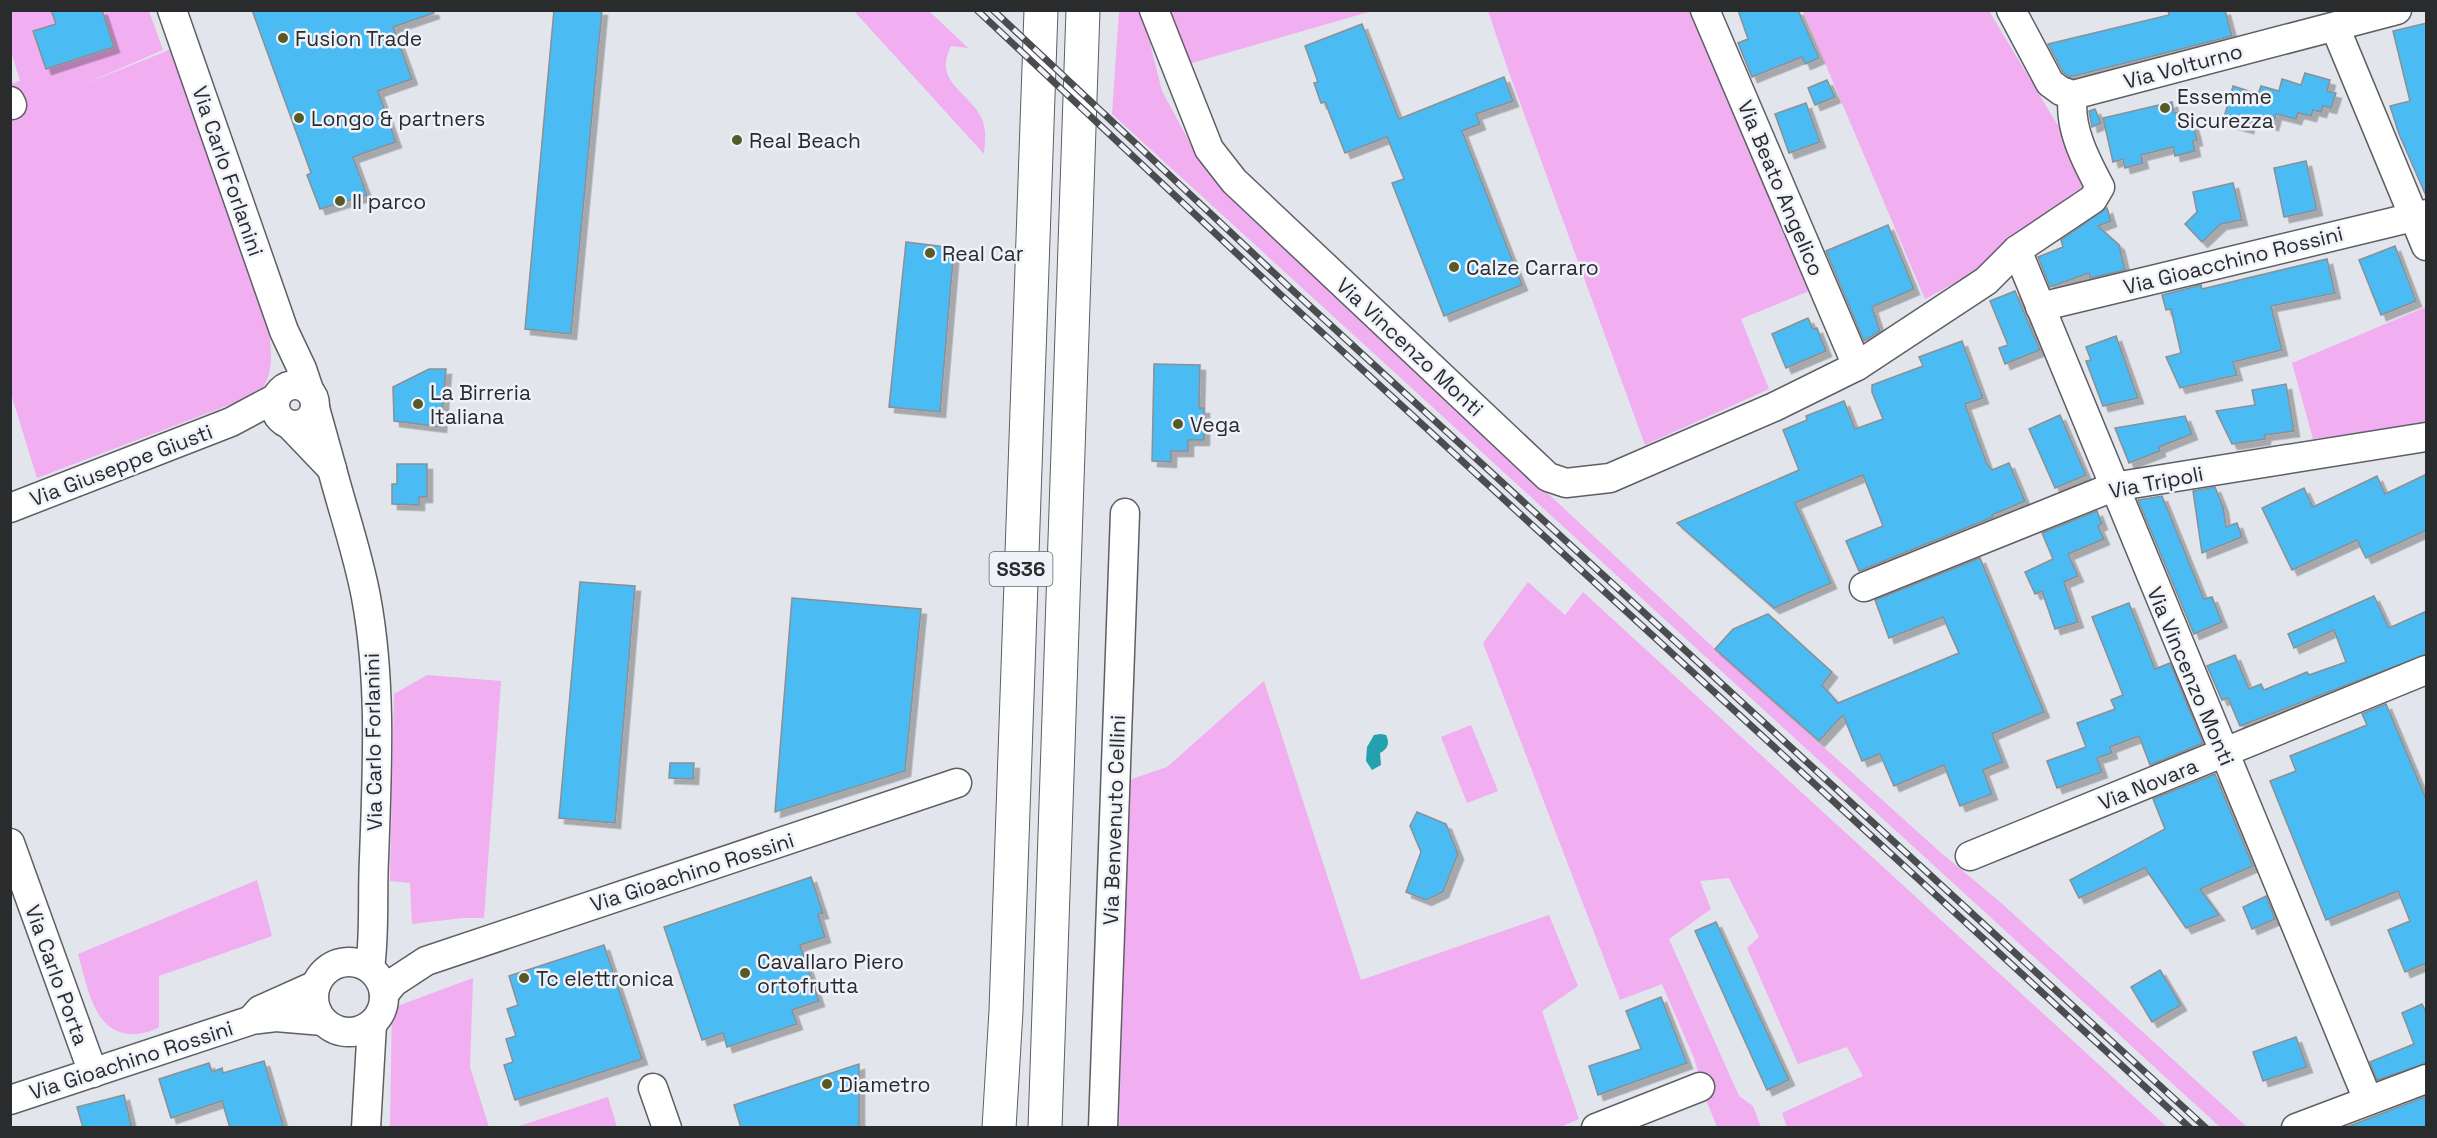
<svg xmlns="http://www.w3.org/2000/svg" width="2437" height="1138" font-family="'Space Grotesk',sans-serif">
  <defs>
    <filter id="shadow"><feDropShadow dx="5.5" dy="5.5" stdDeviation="0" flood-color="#0004"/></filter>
  </defs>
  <rect width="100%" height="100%" fill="#e2e5eb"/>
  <g fill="#f1aef0">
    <polygon points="1166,10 1372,11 1185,65"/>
    <path d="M11,11H149L163,50L82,85L174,48L268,324C271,349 276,374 258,394L37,478L11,394L10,84L20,81L11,51Z"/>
    <path d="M854,11H929L968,48L951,46C933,82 968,91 981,117C987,129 985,142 984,154Z"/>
    <polygon points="1119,11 1142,11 1162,91 1199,160 1228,196 1715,649 1940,852 1999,901 2247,1127 2220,1127 1112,114"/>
    <polygon points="1488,11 1693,11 1809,291 1741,319 1769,389 1645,445 1507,67"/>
    <polygon points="1803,11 1989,11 2095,187 1973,273 1925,299"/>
    <polygon points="2426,307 2426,423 2313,439 2292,363"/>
    <polygon points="1528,582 1565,615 1583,592 2167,1127 1787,1127 1782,1113 1863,1076 1847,1047 1798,1064 1747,948 1759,937 1729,878 1700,881 1711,909 1669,939 1739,1096 1753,1106 1761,1127 1717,1127 1706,1100 1694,1058 1662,984 1620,1000 1483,643"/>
    <polygon points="427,675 501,681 484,918 463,918 412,924 410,883 390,881 394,694"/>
    <polygon points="1264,681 1361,980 1549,915 1578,986 1542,1011 1579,1119 1558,1128 1119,1128 1129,780 1167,767"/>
    <polygon points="1471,725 1498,791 1467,803 1441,737"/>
    <path d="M257,880L272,936L159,976V1027C150,1032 142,1034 132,1034C93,1034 87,983 78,954Z"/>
    <polygon points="473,978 470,1067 489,1127 390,1127 392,1008"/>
    <polygon points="608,1097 617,1127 516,1127"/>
  </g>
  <path fill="#23a2ad" d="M1381,734L1386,735C1390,743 1388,749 1380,753L1381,765L1372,770L1366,761L1367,747L1374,735Z"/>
  <g fill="#4bbbf4" stroke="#8a9094" stroke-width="1.5" filter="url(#shadow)">
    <polygon points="51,10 102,10 114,47 46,69 33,31 56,24"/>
    <polygon points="252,10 433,10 434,13 393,27 412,79 378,91 396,142 353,157 367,195 320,209 307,175 311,173"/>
    <polygon points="554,10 602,10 571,334 525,329"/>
    <polygon points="1738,10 1798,10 1819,58 1805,64 1802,57 1752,77 1738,43 1748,39"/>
    <polygon points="2168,10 2225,10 2232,36 2070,77 2063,72 2048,44 2169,15"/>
    <polygon points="2427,23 2427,198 2399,134 2390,106 2410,101 2393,31"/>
    <polygon points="1362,24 1399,119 1504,77 1513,101 1476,114 1480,124 1462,131 1522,285 1444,316 1392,183 1404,179 1387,137 1345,153 1325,102 1321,103 1314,83 1318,82 1305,46"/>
    <polygon points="2305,73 2330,80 2327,91 2336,93 2331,108 2323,106 2321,112 2313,110 2311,116 2298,113 2296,119 2276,114 2273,125 2251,119 2248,128 2223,121 2233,86 2258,94 2261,86 2279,91 2282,79 2301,85"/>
    <polygon points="1827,80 1835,97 1815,105 1808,88"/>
    <polygon points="2172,102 2174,113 2181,112 2183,118 2191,116 2197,140 2193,141 2195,151 2175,156 2173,147 2141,155 2143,163 2125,168 2123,159 2113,162 2103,118"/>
    <polygon points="1806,103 1820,142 1789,153 1775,114"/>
    <polygon points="2095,109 2101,123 2092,127 2089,111"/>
    <polygon points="2306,161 2317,210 2284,217 2274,168"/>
    <polygon points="2233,183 2242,220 2221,224 2202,242 2185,224 2197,212 2193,192"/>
    <polygon points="2107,208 2111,221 2098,226 2119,245 2125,270 2090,278 2089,273 2050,287 2038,257 2063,247 2061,240"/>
    <polygon points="1888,225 1914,289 1872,307 1880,331 1864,341 1826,251"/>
    <polygon points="906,242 954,248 940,412 889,407"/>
    <polygon points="2395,246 2416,301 2381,315 2359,260"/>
    <polygon points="2327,259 2335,293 2271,306 2282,350 2233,362 2237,375 2180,388 2166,357 2181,353 2171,309 2166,310 2162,295 2201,285 2202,289"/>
    <polygon points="2015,291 2040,350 2005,364 1999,348 2008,345 1990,301"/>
    <polygon points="1808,318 1813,329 1817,328 1826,351 1786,368 1772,334"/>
    <polygon points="2116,336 2138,398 2103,406 2086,361 2091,360 2086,347"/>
    <polygon points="1962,341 1983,398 1965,404 1987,464 1992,470 2009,463 2025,501 1992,515 1993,517 1859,571 1846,541 1883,526 1863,475 1795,503 1831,583 1774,608 1677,523 1799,470 1783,430 1807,420 1806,416 1844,401 1855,429 1883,419 1872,392 1872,385 1923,366 1919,357"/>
    <polygon points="1154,364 1200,365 1199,408 1204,408 1204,440 1188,440 1188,451 1171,451 1171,462 1152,461"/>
    <polygon points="429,369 446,369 441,427 394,421 393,387"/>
    <polygon points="2286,384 2294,431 2265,435 2265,439 2232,444 2216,411 2255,405 2252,390"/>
    <polygon points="2060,415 2086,475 2055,488 2029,429"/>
    <polygon points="2185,416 2192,434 2159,447 2160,451 2129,463 2115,428"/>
    <polygon points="397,464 427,464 427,497 419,497 419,505 392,504 392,484 397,484"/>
    <polygon points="2427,474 2427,530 2366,558 2357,540 2292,570 2262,508 2304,488 2313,507 2377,476 2385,494"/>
    <polygon points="2215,487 2223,507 2226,527 2237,523 2242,537 2202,553 2193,491"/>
    <polygon points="2162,496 2204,599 2212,597 2222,622 2194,634 2138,500"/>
    <polygon points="2097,511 2102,524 2098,526 2104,539 2068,554 2078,576 2064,582 2078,622 2055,629 2042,591 2035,594 2025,572 2053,559 2042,533"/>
    <polygon points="1980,558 2044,712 1992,734 2003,762 1983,770 1992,794 1960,806 1944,765 1894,786 1880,754 1862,761 1843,715 1819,741 1715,649 1733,629 1768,614 1832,672 1822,685 1838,703 1959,653 1943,617 1889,638 1875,600"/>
    <polygon points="580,582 635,586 615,823 559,818"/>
    <polygon points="2374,596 2389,628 2427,611 2427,654 2240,726 2228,698 2222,700 2207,666 2235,655 2249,689 2261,684 2264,690 2307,672 2309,675 2346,662 2334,630 2294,648 2288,634"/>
    <polygon points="792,598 921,609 905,771 775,812"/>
    <polygon points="2129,603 2155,669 2170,663 2203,743 2150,765 2139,736 2110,747 2112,753 2097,758 2102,772 2057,788 2047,761 2086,747 2077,723 2115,709 2111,700 2123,695 2092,617"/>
    <polygon points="2386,704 2427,801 2427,963 2405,972 2388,930 2410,921 2398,891 2326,920 2270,781 2296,771 2290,756 2367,725 2362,714"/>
    <polygon points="670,763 694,763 693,779 669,778"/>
    <polygon points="2215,774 2253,866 2200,889 2219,915 2186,928 2145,868 2079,898 2070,880 2165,829 2153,799"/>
    <polygon points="1417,812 1446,824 1458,854 1443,892 1426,900 1406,892 1421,852 1410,826"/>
    <polygon points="811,877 823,913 818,914 825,937 800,945 819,1001 792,1010 797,1024 727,1047 723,1033 702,1040 664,927"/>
    <polygon points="2266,896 2275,919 2252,929 2243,907"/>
    <polygon points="1716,922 1789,1080 1767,1090 1695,931"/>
    <polygon points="604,945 642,1059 515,1100 504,1065 513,1062 506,1039 516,1036 507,1009 518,1005 509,976"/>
    <polygon points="2160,970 2181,1005 2152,1022 2131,987"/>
    <polygon points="1661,997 1687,1063 1598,1095 1589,1066 1641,1049 1626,1011"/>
    <polygon points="2422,1004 2427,1014 2427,1063 2377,1080 2370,1062 2414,1044 2402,1013"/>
    <polygon points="2296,1037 2307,1067 2263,1081 2253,1052"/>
    <polygon points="264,1061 284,1128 230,1128 222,1101 171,1118 159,1079 209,1063 212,1072 222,1068 223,1073"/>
    <polygon points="859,1064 859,1128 741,1128 734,1105"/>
    <polygon points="124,1095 132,1128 83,1128 77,1107"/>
    <polygon points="2427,1096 2427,1128 2344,1128"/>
  </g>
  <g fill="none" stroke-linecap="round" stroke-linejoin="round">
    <g stroke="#5d5f65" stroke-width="31">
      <g id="minor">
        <polyline points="172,10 284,331 302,369 309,390"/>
        <path d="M1154,10L1209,149L1234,181L1548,477L1566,483L1610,478L1774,407L1857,366L1986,281L2017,250L2093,199L2100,187C2085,159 2068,126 2073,95"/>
        <polyline points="1705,10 1857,366"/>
        <polyline points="2011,10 2050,83 2061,91 2073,95 2397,10"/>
        <polyline points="2335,27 2426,246"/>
        <polyline points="10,101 12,105"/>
        <polyline points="2017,250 2368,1100"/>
        <polyline points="2040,307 2426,214"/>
        <circle cx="295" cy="405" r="20"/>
        <polyline points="290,425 332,469 315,408"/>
        <path d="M332,469C343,511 358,554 366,597C382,683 377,772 374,859C372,896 375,932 370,968"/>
        <polyline points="10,508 231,422 276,398"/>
        <polyline points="1864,587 2113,487 2426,437"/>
        <polyline points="10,843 93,1073"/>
        <polyline points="1970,856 2426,670"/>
        <circle cx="349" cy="997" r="35"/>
        <polyline points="384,994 394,982 426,961 957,783"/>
        <polyline points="253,1018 260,1010 316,985"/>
        <polyline points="653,1088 667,1128"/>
        <polyline points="10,1100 252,1020 276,1017 323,1021"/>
        <polyline points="366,1128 372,1024"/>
        <polyline points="1103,1128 1125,513"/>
        <polyline points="1596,1128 1700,1087"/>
        <polyline points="2296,1128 2426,1079"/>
      </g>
    </g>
    <g stroke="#5d5f65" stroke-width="35">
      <g id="highway">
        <polyline points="999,1128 1006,1011 1041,10"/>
        <polyline points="1045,1128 1083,10"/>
      </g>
    </g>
    <use href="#minor" stroke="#fff" stroke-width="28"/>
    <use href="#highway" stroke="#fff" stroke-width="33"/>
    <g stroke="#4b4c4f" stroke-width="7">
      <g id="rail">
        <polyline points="977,10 1281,295 2190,1128"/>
        <polyline points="993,10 1289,287 2206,1128"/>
      </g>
    </g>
    <use href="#rail" stroke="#eff2f9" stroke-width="4.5" stroke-dasharray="14" stroke-linecap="butt"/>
  </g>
  <g fill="#575927" stroke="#eff2f9" stroke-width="2">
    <circle cx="283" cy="38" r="6"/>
    <circle cx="2165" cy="108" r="6"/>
    <circle cx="299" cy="118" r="6"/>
    <circle cx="737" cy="140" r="6"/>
    <circle cx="340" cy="201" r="6"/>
    <circle cx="930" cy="253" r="6"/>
    <circle cx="1454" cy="267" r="6"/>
    <circle cx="418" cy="404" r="6"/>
    <circle cx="1178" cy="424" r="6"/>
    <circle cx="745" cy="973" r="6"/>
    <circle cx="524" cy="978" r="6"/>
    <circle cx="827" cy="1084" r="6"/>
  </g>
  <g text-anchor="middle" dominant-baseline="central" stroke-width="5" stroke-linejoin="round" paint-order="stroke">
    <rect fill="#eff2f9" stroke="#65676a" stroke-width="1.5" x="989.5" y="552" width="63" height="34" rx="4.5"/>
    <g font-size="20" font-weight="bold" fill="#2a2b2d">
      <text x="1021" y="569">SS36</text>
    </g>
    <g font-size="21" fill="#2a2b2d" stroke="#eff2f9" text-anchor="start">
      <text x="295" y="38">Fusion Trade</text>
      <text x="2177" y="96">Essemme<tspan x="2177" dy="24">Sicurezza</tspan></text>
      <text x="311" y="118">Longo &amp; partners</text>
      <text x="749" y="140">Real Beach</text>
      <text x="352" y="201">Il parco</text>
      <text x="942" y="253">Real Car</text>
      <text x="1466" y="267">Calze Carraro</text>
      <text x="430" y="392">La Birreria<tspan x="430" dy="24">Italiana</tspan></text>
      <text x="1190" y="424">Vega</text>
      <text x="757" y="961">Cavallaro Piero<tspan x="757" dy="24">ortofrutta</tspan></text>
      <text x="536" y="978">Tc elettronica</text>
      <text x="839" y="1084">Diametro</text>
    </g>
    <g font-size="21" fill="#2a2b2d" stroke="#eff2f9">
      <text transform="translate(2183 66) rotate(-15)">Via Volturno</text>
      <text transform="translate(228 171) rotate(71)">Via Carlo Forlanini</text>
      <text transform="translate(1781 188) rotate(67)">Via Beato Angelico</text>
      <text transform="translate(2233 260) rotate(-14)">Via Gioacchino Rossini</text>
      <text transform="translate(1410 347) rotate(43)">Via Vincenzo Monti</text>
      <text transform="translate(121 465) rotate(-21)">Via Giuseppe Giusti</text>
      <text transform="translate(2156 482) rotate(-11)">Via Tripoli</text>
      <text transform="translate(2191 676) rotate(67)">Via Vincenzo Monti</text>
      <text transform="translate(373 742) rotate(-91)">Via Carlo Forlanini</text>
      <text transform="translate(2148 784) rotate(-22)">Via Novara</text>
      <text transform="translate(1114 820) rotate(-88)">Via Benvenuto Cellini</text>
      <text transform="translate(692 872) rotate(-18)">Via Gioachino Rossini</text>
      <text transform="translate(57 975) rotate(70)">Via Carlo Porta</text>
      <text transform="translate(131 1060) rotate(-18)">Via Gioachino Rossini</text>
    </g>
  </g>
  <rect width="2437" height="1138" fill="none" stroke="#2a2b2d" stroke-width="24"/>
</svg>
